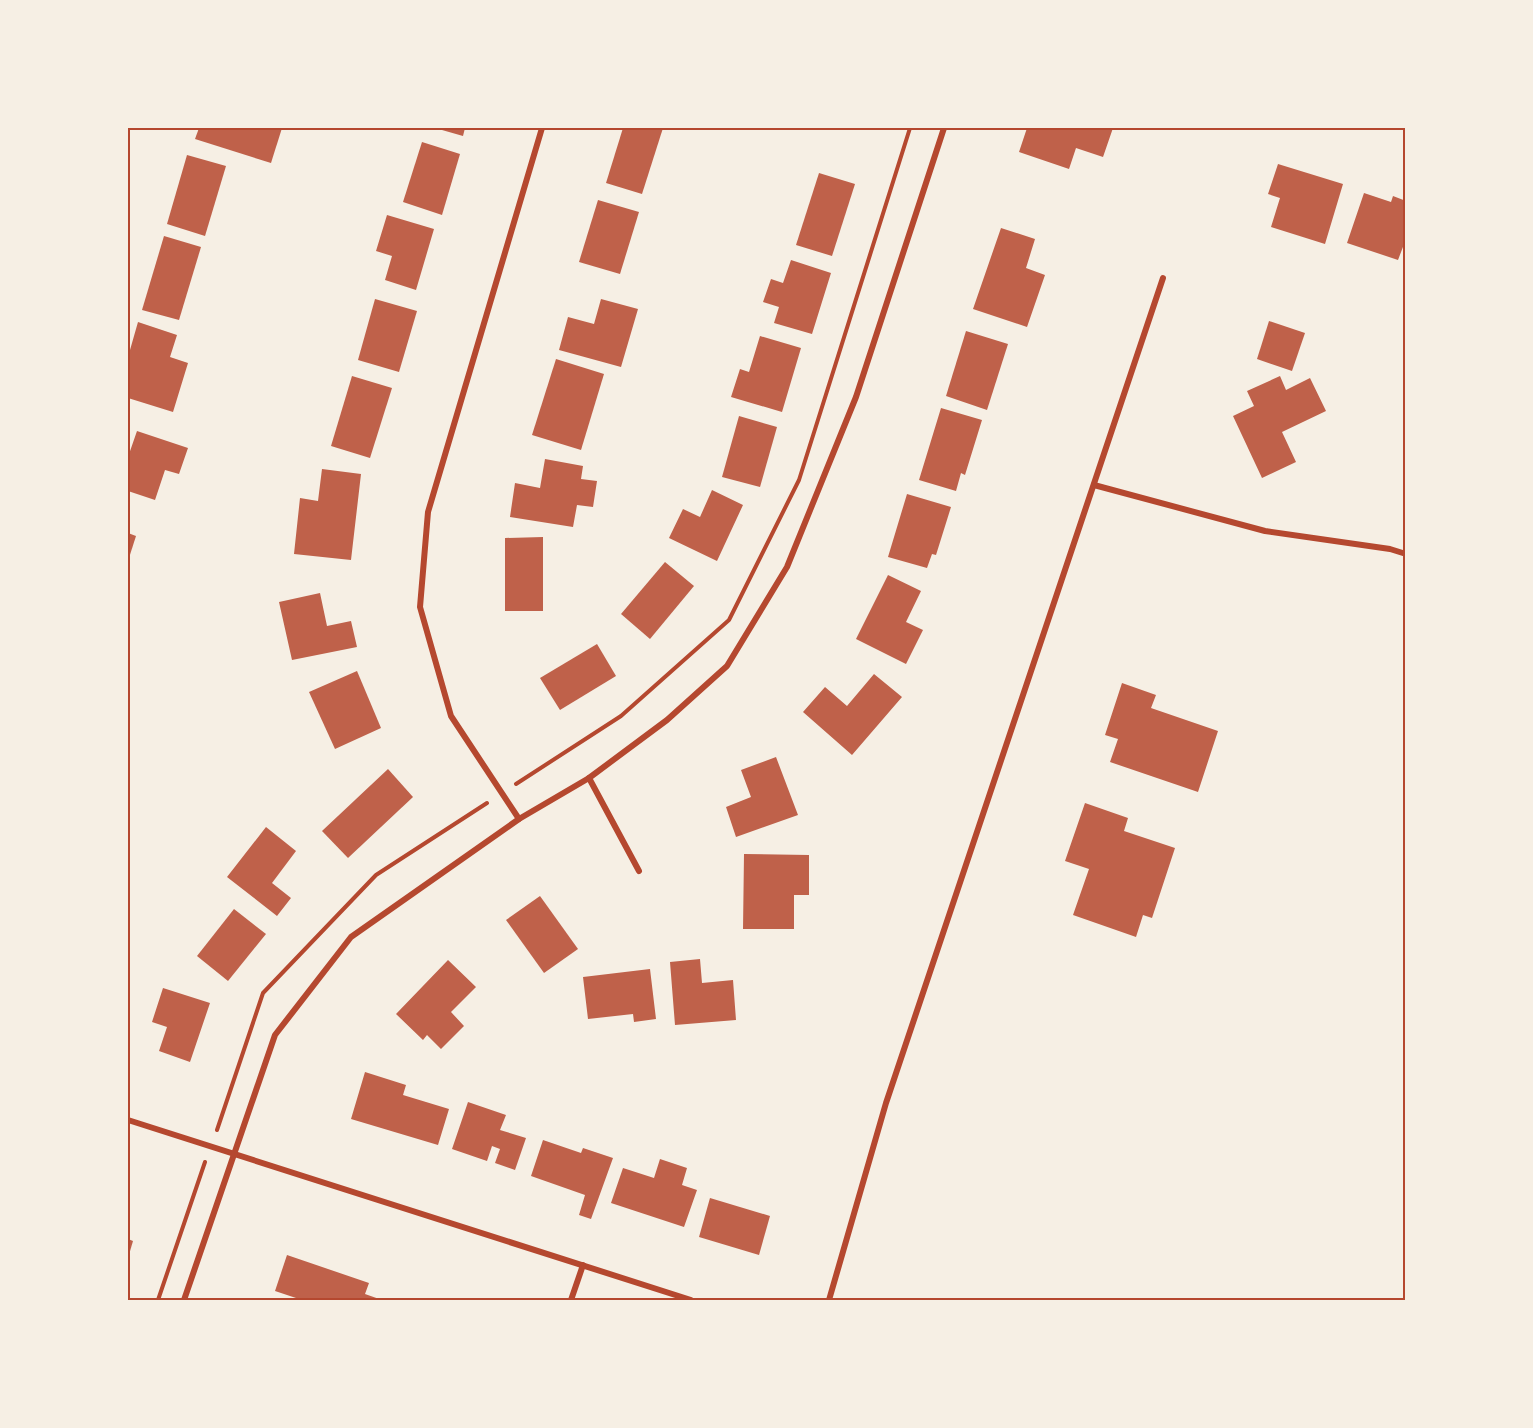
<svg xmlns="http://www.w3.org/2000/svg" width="1533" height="1428" font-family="Karla,sans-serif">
  <rect width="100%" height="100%" fill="#f6efe4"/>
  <g fill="#bf614a">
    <polygon points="199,128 282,128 271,163 195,139"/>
    <polygon points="435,128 465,128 463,136"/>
    <polygon points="623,128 663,128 642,194 606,183"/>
    <polygon points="1027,128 1113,128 1103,157 1076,148 1069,169 1019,152"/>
    <polygon points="422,142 460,154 442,215 403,202"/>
    <polygon points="187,155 226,166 205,236 167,224"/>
    <polygon points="1278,164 1343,184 1325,244 1271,227 1280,198 1268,194"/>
    <polygon points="819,173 855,184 832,256 796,245"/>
    <polygon points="1364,193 1391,202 1393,196 1406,201 1406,239 1398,260 1347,243"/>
    <polygon points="598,200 639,212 620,274 579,262"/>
    <polygon points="387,215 434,229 416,290 385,280 392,256 376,251"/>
    <polygon points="1001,228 1035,239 1026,268 1045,275 1027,327 973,309"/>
    <polygon points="164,236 201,247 179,320 142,310"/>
    <polygon points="791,260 831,273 812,334 774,323 779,307 763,302 771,279 783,283"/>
    <polygon points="375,299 417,311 399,372 358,360"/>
    <polygon points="601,299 638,309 621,367 559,350 568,317 594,324"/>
    <polygon points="1269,321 1305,333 1292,371 1257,359"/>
    <polygon points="138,322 177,335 170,357 188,363 173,412 128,398 128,357"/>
    <polygon points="966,331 1008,344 987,410 946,396"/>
    <polygon points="760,336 801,348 782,412 731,397 740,369 749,372"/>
    <polygon points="556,359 604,374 581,450 532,435"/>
    <polygon points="352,376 392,388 370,458 331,446"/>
    <polygon points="1280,376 1286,390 1310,378 1326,411 1282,432 1296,462 1262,478 1233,416 1254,406 1247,391"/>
    <polygon points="941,408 982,420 965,475 961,473 956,491 919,480"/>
    <polygon points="739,416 777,427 760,487 722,477"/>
    <polygon points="137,431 188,448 179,474 165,470 155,500 128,491 128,457"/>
    <polygon points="545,459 583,466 581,479 597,481 593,507 577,505 573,527 510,517 515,483 540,488"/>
    <polygon points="322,469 361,474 351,560 294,554 300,498 318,501"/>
    <polygon points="712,490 743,505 717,561 669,538 683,509 700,517"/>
    <polygon points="907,494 951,507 936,555 932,554 927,568 888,557"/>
    <polygon points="128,533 136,536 128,561"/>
    <polygon points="543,537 543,611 505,611 505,538"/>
    <polygon points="665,562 694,586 650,639 621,614"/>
    <polygon points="888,575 921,591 906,622 923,630 906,664 856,639"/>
    <polygon points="320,593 327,626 351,621 357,647 292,660 279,602"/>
    <polygon points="597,644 616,676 560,710 540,678"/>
    <polygon points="357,671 381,728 335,749 309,692"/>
    <polygon points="874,674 902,697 852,755 803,712 825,687 847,706"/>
    <polygon points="1122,683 1156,695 1151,708 1218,731 1198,792 1110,762 1118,739 1105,735"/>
    <polygon points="776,757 798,815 736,837 726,807 751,797 741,770"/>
    <polygon points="388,769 413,797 348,858 322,831"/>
    <polygon points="1085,803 1128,818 1124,831 1175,848 1152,918 1143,915 1136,937 1073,915 1089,869 1065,861"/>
    <polygon points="266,827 296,851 272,883 291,898 277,916 227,877"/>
    <polygon points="744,854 809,855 809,895 794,895 794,929 743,929"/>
    <polygon points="540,896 578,949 544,973 506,920"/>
    <polygon points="234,909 266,934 228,981 197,956"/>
    <polygon points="700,959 702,983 733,980 736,1020 675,1025 670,962"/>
    <polygon points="448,960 476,987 451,1012 464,1026 441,1049 427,1035 423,1040 396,1014"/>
    <polygon points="650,969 656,1019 634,1022 633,1014 588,1019 583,977"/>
    <polygon points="163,988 210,1003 190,1062 159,1051 167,1027 152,1022"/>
    <polygon points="365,1072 406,1085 403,1095 449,1109 438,1145 351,1119"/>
    <polygon points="468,1102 506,1115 500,1130 526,1138 515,1170 495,1163 500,1149 492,1146 487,1161 452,1149"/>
    <polygon points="543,1140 581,1153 583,1148 613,1158 591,1219 579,1215 585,1195 531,1176"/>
    <polygon points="660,1159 687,1168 682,1185 697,1190 684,1227 611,1203 623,1168 654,1178"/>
    <polygon points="710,1198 770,1216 759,1255 699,1237"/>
    <polygon points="128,1239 133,1241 128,1258"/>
    <polygon points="287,1255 369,1283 365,1294 382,1300 302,1300 275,1291"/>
  </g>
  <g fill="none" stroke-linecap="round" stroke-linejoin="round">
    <g stroke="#b5482f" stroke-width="4">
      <polyline points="516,784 621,716 729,620 799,480 910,128"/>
      <polyline points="217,1130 263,993 376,875 487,803"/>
      <polyline points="158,1300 205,1162"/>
    </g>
    <g stroke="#b5482f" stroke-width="6">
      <polyline points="1094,485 1265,531 1390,549 1406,554"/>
      <polyline points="589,778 639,871"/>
      <polyline points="519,819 451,716 420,607 428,512 542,128"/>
      <polyline points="128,1120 691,1300"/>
      <polyline points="184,1300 275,1035 351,937 519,819 589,778 667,720 727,666 787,567 856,397 944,128"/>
      <polyline points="571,1300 583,1265"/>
      <polyline points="829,1300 886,1103 1163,278"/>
    </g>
  </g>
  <rect width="1533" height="1428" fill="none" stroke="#f6efe4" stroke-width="258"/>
  <rect x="129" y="129" width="1275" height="1170" fill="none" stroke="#b5482f" stroke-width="2"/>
</svg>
